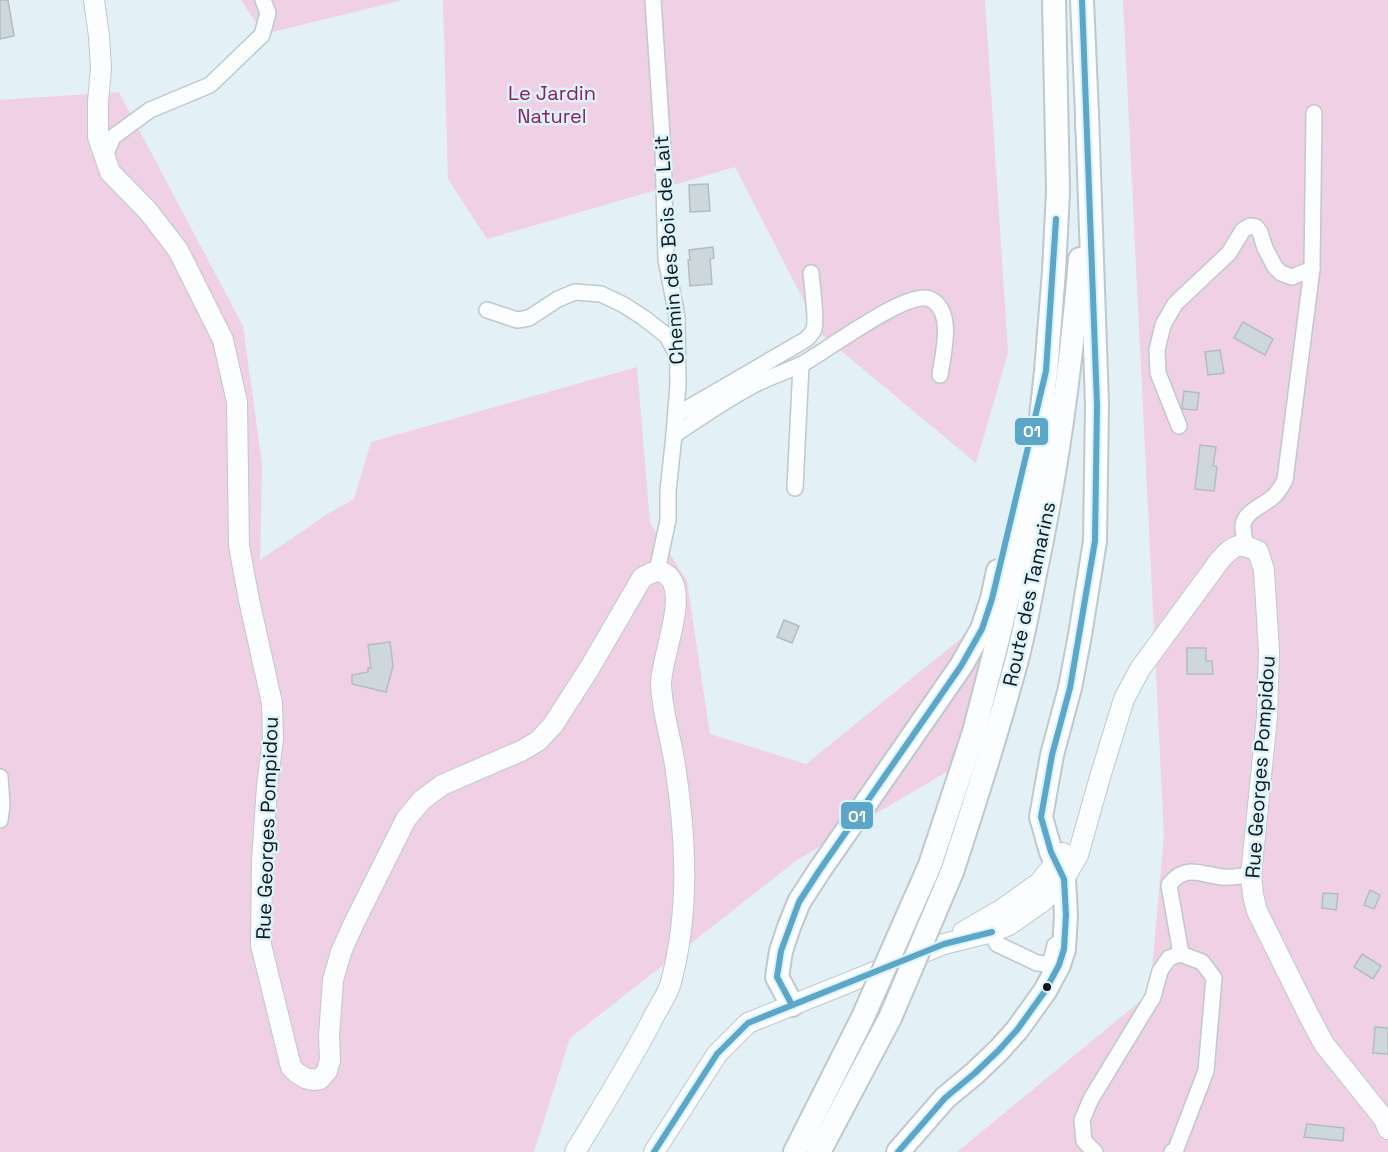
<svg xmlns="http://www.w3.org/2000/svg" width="1388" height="1152" font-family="'Space Grotesk',sans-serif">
  <rect width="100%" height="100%" fill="#e3f0f5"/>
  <g fill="#f0d0e4">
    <polygon points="241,0 403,0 264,34"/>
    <polygon points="443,0 985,0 1008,353 976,463 821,334 735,167 487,239 448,179"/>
    <polygon points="1123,0 1388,0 1388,1152 957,1152 1150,993 1164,835"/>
    <polygon points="119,92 243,326 262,464 260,560 329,513 354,499 371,442 637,367 650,523 687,581 710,734 806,764 979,624 981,608 1006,737 797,860 570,1038 534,1152 0,1152 0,100"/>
  </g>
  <g fill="#ced8dc" stroke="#b3bcc0" stroke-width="1.5">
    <polygon points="0,0 8,0 14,36 0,39"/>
    <polygon points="708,184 710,211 690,212 689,185"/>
    <polygon points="713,247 714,258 710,259 712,284 690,286 688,260 690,260 689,250"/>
    <polygon points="1243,322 1273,339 1265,355 1234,338"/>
    <polygon points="1220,350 1224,373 1208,375 1205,352"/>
    <polygon points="1184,391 1199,393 1197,410 1183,409 1182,406"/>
    <polygon points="1200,445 1216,447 1213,466 1217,467 1214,491 1195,489"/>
    <polygon points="784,620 799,626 792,643 777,637"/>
    <polygon points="390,642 393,666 386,692 352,684 352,675 368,672 368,668 371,668 368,645"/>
    <polygon points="1187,648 1206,648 1206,661 1212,661 1213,674 1187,674"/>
    <polygon points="1370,890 1380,895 1374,909 1364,905"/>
    <polygon points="1323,893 1338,894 1336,910 1322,908"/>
    <polygon points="1362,954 1381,966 1373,979 1354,967"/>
    <polygon points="1375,1027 1388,1028 1388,1054 1373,1053"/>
    <polygon points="1307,1124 1344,1128 1343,1141 1304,1137"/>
  </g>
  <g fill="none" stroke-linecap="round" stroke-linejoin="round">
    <g stroke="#bfc8cc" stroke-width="18">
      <g id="minor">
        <polyline points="653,0 663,150 666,259 677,317 678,384 674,435 668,491 668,520 657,571"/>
        <polyline points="105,156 113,137 150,110 210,85 262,35 268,13 263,0"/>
        <polyline points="487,310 517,320 529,318 558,299 575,292 601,294 624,305 644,318 667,336 676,353"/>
        <path d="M676,415L805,340C809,337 812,334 814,329C817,320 812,285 811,273"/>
        <polyline points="1179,426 1158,373 1157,350 1163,325 1175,304 1229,253 1243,230 1250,226 1256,227 1260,232 1265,248 1275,267 1281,273 1292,277 1312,269"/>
        <path d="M674,435C700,418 725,400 752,386C768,377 786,372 802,364C825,352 909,288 930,299C955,311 943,353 940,375"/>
        <polyline points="795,488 801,365"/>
        <path d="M1245,545C1245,539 1243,532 1243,526C1244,511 1265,505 1274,496C1279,491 1282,486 1285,480L1312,269L1314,113"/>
        <polyline points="0,777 2,805 0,820"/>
        <polyline points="993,922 992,932 997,944 1037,963 1046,964 1051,961 1055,945"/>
        <path d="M1181,954L1169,885C1185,864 1199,874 1222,877C1231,878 1241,876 1251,875"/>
        <polyline points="1095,1152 1084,1141 1082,1120 1091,1099 1153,997 1160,971 1169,958 1181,954 1202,962 1214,978 1206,1071 1176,1149 1172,1152"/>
      </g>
    </g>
    <g stroke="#bfc8cc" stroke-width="22">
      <g id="major">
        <path d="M94,0L99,36L101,69L98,101V137L110,172L148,211L178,250L223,340L237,402L239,546L249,600L272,703L273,738L267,786L262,861L261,945L291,1067L297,1073L305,1078L313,1080L320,1079L327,1071L330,1060L329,1036L333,980L341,952L354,923L406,819L422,800L442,785L521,751L538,741L553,725L589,669L642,578C650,573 659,568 667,575C690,593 661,657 661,684C662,712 671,738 675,765C686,836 690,911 671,982C668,995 657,1009 651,1022C628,1066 601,1109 575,1152"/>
        <polyline points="963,932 1001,910 1039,883 1063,853"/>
        <path d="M654,1152L717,1054L748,1023L944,944L992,932L1009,925L1042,902L1064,879L1078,855L1100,777L1124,699L1140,669L1220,560C1235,544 1238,542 1258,551L1264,570L1269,651L1267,717L1251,875L1253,895L1257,911L1307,1012L1324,1044L1384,1119L1388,1129"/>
      </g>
    </g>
    <g stroke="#bfc8cc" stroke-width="26">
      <g id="highway">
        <polyline points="1082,0 1087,114 1087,127"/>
        <polyline points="930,865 974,732 999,635 1011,584 1036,463 1046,371 1054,271 1058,191 1054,0"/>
        <path d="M952,872C975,802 998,731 1017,659C1024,633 1029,606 1034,579C1057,472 1071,368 1080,259"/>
        <polyline points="792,1005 777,977 781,951 789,927 799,902 819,871 961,666 982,629 992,599 998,571"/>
        <polyline points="795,1152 863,1017"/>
        <polyline points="819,1152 890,1018"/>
        <polyline points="898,1152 945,1098 975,1073 999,1050 1017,1030 1045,991 1059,965 1064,949 1066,915 1064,879 1051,852 1041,817 1052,755 1070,688 1080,635 1095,541 1097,405 1087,114"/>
      </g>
    </g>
    <use href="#minor" stroke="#fbfdfe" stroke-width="15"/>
    <use href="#major" stroke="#fbfdfe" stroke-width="20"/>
    <use href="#highway" stroke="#fbfdfe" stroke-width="22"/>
    <g stroke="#bfc8cc" stroke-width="26" stroke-linecap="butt">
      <g id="highway-bridge">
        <polyline points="863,1017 930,865"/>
        <polyline points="890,1018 952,872"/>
      </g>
    </g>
    <use href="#highway-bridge" stroke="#fbfdfe" stroke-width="22"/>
    <g stroke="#dcf3fc" stroke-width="10">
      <g id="bus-1">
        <polyline points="792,1005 777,977 781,951 799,902 819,871 961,666 982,629 992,599 1046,371 1056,219"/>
        <polyline points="654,1152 717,1054 748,1023 944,944 992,932"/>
        <polyline points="898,1152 945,1098 975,1073 999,1050 1017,1030 1045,991 1059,965 1064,949 1066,915 1064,879 1051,852 1041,817 1052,755 1070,688 1095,541 1097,405 1082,0"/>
      </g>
    </g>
    <use href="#bus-1" stroke="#5ca6c8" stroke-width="6"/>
  </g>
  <circle fill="#10181b" stroke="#dcf3fc" stroke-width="2" cx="1047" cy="987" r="5"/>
  <g text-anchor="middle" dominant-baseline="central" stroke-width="5" stroke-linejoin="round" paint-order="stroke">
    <g font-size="20" fill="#8d2160" stroke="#dcf3fc">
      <text x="552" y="93">Le Jardin<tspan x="552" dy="23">Naturel</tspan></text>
    </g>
    <g font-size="20" fill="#10181b" stroke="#dcf3fc">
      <text transform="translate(669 250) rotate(-94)">Chemin des Bois de Lait</text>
      <text transform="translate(1029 594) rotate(-78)">Route des Tamarins</text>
      <text transform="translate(1260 767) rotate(-86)">Rue Georges Pompidou</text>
      <text transform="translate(267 828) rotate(-88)">Rue Georges Pompidou</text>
    </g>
  </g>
  <g stroke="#dcf3fc" stroke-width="2">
    <rect x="1014" y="417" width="35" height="29" rx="6" fill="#5ca6c8"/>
    <rect x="840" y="801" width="34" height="29" rx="6" fill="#5ca6c8"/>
  </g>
  <g font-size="16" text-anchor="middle" font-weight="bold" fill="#fff">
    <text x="1032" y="437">O1</text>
    <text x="857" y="822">O1</text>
  </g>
</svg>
